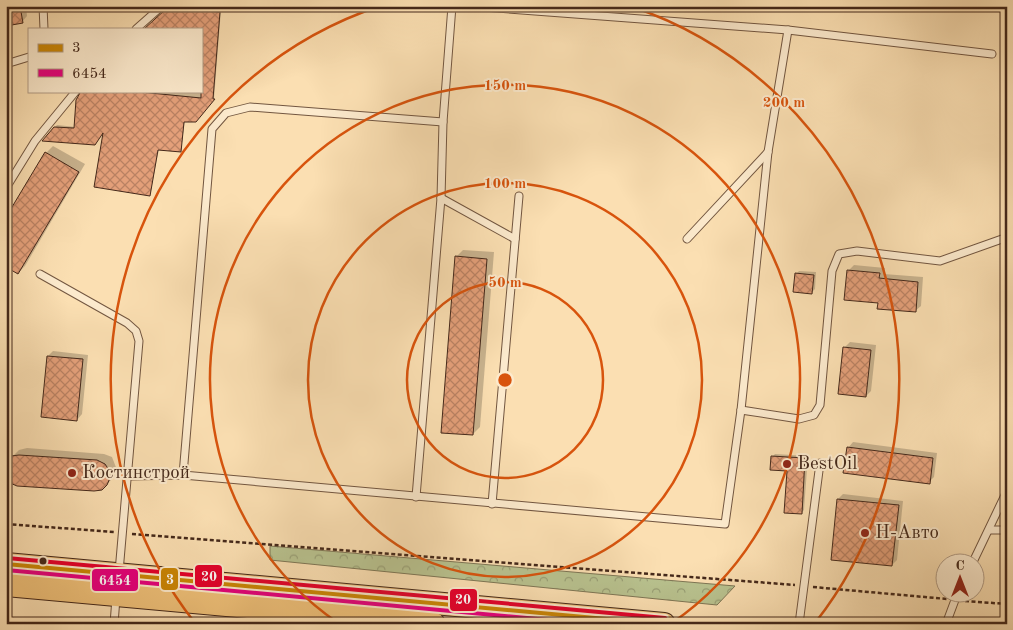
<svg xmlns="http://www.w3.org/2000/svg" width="1013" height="630" font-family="'Old Standard TT',serif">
  <defs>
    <pattern id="forest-crowns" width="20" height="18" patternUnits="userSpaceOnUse" patternTransform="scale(1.25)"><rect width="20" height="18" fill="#b9c390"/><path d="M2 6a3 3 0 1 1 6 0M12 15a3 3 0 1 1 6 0" fill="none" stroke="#989e75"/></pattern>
    <pattern id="building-cross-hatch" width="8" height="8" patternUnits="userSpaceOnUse" patternTransform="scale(1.25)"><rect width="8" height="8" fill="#e4a07a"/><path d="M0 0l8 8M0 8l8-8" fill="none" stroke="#ba8263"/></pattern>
  </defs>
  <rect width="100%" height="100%" fill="#fbdfb2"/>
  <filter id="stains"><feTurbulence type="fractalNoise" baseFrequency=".004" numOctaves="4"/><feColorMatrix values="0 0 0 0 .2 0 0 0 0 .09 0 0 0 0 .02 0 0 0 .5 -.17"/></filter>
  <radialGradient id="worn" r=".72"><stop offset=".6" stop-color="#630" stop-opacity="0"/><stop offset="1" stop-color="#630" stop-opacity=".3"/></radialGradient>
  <polygon fill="url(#forest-crowns)" stroke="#7e7655" points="270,546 735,586 717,605 270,560"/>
  <g fill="#0003">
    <polygon points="6,6 26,6 27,16 22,22"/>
    <polygon points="816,6 841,6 838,9"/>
    <polygon points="169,8 221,10 214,99 198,119 185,120 181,150 159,149 150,195 104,129 55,127 57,125 76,127 82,91 201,91 201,29 148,27"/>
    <polygon points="53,146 85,164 25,266 18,273 6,220 46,153"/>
    <polygon points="463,250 494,252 480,427 473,434 456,257"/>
    <polygon points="854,265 885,268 884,274 923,277 921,306 915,311 879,302 849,270"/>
    <polygon points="799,271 816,272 815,289 812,292 796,274"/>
    <polygon points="850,342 876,345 871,391 866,396 844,348"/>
    <polygon points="53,351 88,355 82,414 77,420 48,356"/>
    <polygon points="853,442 937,453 934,477 929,482 848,448"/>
    <polygon points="27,448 104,454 112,457 117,470 114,477 107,484 7,462 19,450"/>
    <polygon points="775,454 808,456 804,510 801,513 789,470 772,457"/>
    <polygon points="843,494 903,501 897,560 892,565 838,499"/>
  </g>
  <g fill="url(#building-cross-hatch)" stroke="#44281a">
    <polygon points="6,6 20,6 23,23 6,26"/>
    <polygon points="166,9 220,12 213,99 215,99 196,122 184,122 181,152 158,150 150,196 94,187 103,133 95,145 42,141 54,127 74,128 76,100 81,91 130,91 201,98 201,29 144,29"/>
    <polygon points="45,152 79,172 18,274 6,267 6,217"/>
    <polygon points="455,256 487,259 473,435 441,433"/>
    <polygon points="847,270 880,273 879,278 918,282 916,312 877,309 878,303 844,300"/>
    <polygon points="795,273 814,275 812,294 793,292"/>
    <polygon points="843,347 871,350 866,397 838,394"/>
    <polygon points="47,356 83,359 77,421 41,417"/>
    <polygon points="847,447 933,458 930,484 843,473"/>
    <polygon points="19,455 97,460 105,464 109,470 110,478 107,485 102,490 94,491 17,486 10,483 6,478 6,461 11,456"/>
    <polygon points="771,456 805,458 802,514 784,513 787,471 770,470"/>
    <polygon points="837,499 899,505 892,566 831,560"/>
  </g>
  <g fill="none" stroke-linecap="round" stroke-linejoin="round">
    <g stroke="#725640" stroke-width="9">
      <g id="service">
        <polyline points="43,6 44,29"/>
        <polyline points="469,6 788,30 992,54"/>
        <polyline points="136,29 162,6"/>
        <polyline points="6,64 29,57"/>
        <polyline points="6,188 35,141 76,91"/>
        <polyline points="441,198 515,239"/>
        <polyline points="687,239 768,152"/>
        <polyline points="40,274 127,323 136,331 139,341 119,572"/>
        <polyline points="741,410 799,419 814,415 820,405 832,271 839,254 857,251 940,261 1002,239 1007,240"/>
        <polyline points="183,475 212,129 226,113 250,107 443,122"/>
        <polyline points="129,476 183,475 725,524 741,410 768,152 788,30"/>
        <polyline points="416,497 441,198 443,122 452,6"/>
        <polyline points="492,504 519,196"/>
        <polyline points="990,530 1007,530"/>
        <polyline points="973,562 1006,493"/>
        <polyline points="114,624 116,598"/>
        <polyline points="799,624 820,463"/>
        <polyline points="946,624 958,592"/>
      </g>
    </g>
    <g stroke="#44281a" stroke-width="24">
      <g id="primary">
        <polyline points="6,564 664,624"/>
        <polyline points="6,585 434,624"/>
      </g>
    </g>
    <g stroke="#44281a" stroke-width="2.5" stroke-dasharray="4 2.5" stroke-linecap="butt">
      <polyline points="6,524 114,532"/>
      <polyline points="132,534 795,585"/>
      <polyline points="813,587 947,599"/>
      <polyline points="965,601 1007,604"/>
      <polyline points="6,618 47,624"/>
    </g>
    <use href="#service" stroke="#fceacd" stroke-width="7"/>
    <use href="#primary" stroke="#eec079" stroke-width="22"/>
    <g stroke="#fceacd" stroke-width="8">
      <polyline id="bus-1" points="6,564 661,624"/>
    </g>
    <g stroke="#fceacd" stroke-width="8">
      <polyline id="bus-2" points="6,570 592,624"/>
    </g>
    <g stroke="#fceacd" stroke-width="8">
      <polyline id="bus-3" points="7,558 665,618"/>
    </g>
    <use href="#bus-1" stroke="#ca8606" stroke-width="4"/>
    <use href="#bus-2" stroke="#e5007d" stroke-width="4"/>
    <use href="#bus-3" stroke="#e4002b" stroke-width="4"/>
  </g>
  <g fill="none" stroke="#d8540d" stroke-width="2.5">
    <circle cx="505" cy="380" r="98"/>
    <circle cx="505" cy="380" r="197"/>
    <path d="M338 623A295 295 0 1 1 672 623"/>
    <path d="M195 623A394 394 0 0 1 380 6M630 6A394 394 0 0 1 815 623"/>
  </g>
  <g fill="#8f2418" stroke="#fceacd" stroke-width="2">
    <circle cx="787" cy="464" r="5"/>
    <circle cx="72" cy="473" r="5"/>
    <circle cx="865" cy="533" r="5"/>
  </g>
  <circle fill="#44281a" stroke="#fceacd" stroke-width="2" cx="43" cy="561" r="4.5"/>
  <g text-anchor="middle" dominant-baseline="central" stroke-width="4" stroke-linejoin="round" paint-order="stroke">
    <g font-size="19" fill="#44281a" stroke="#fceacd" text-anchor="start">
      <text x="797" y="464">BestOil</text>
      <text x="82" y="473">Костинстрой</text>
      <text x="875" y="533">Н-Авто</text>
    </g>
  </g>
  <circle cx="505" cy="380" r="8" fill="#d8540d" stroke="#fceacd" stroke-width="2.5"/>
  <g font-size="15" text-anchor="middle" font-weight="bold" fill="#d8540d" stroke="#fceacd" stroke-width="4" stroke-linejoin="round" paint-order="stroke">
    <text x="505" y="90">150 m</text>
    <text x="784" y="107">200 m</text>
    <text x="505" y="188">100 m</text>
    <text x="505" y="287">50 m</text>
  </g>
  <g stroke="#fceacd" stroke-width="2">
    <rect x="194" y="564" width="29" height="24" rx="5" fill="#e4002b"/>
    <rect x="160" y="567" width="19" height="24" rx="5" fill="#ca8606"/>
    <rect x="91" y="568" width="48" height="24" rx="5" fill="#e5007d"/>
    <rect x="449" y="588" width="29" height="24" rx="5" fill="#e4002b"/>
  </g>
  <g font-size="14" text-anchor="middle" font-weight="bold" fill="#fff">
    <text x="209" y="581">20</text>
    <text x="170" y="584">3</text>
    <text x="115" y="585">6454</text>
    <text x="463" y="604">20</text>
  </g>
  <rect width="1013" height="630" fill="none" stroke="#fbdfb2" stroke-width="25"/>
  <rect x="8" y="8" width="998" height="615" fill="none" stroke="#44281a" stroke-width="2.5"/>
  <rect x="12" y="12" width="988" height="605" fill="none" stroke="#44281a"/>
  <rect x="28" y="28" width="175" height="65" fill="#fceacd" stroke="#b29c85"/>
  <rect x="38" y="44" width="25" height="8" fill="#ca8606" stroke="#b29c85"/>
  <text x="72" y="52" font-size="15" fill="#44281a">3</text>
  <rect x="38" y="69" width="25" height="8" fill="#e5007d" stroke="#b29c85"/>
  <text x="72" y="78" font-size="15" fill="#44281a">6454</text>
  <g transform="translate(960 578)"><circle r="24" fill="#fceacd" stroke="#b29c85"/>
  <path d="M0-4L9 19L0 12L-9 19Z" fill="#8f2418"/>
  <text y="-8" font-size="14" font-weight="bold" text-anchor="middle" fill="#44281a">С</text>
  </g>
  <rect width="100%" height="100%" filter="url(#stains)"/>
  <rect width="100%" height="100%" fill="url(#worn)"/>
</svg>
